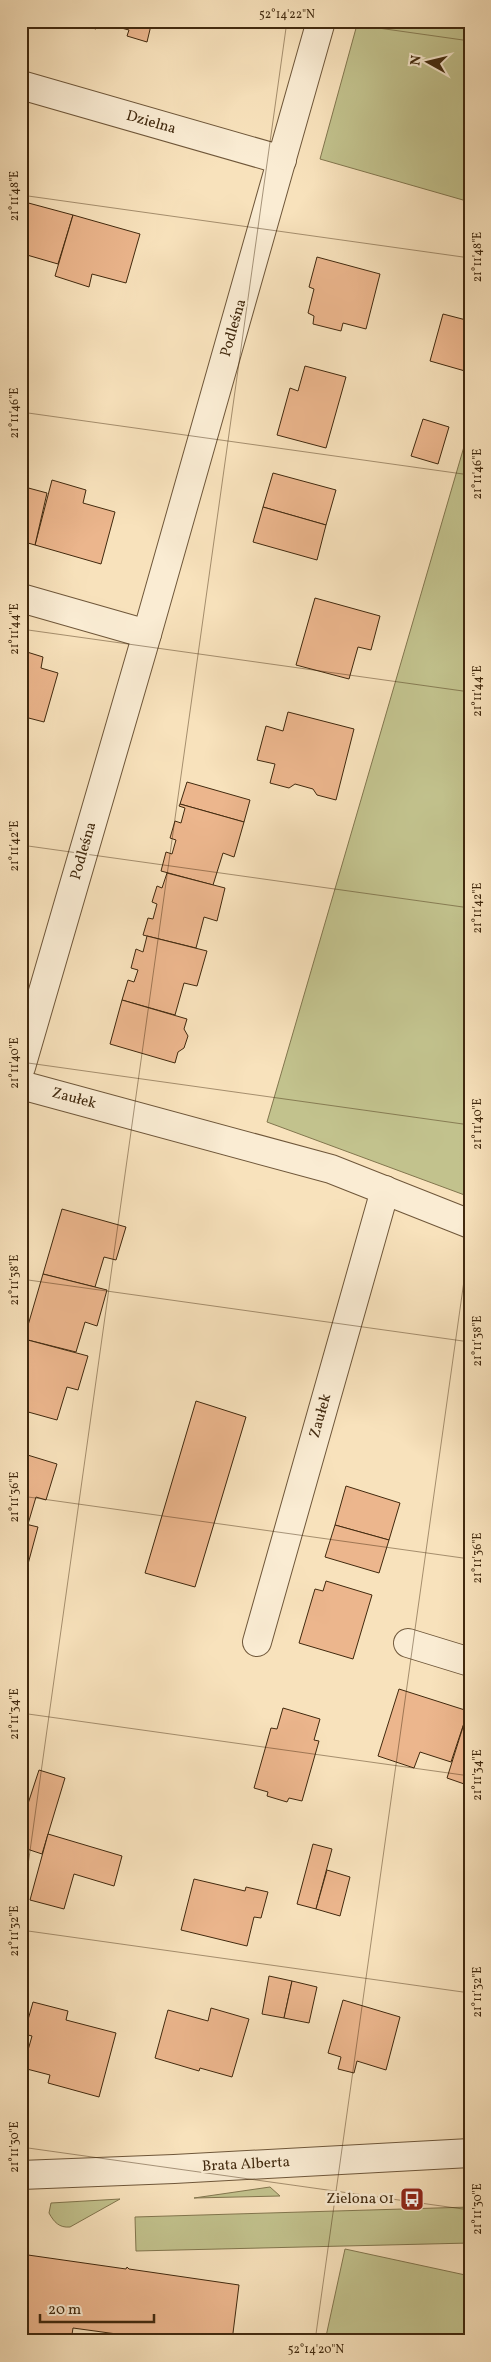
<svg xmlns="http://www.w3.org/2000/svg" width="491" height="2362" font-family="Vollkorn,serif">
  <rect width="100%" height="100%" fill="#f8e2bc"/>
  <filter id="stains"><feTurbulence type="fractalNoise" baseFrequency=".004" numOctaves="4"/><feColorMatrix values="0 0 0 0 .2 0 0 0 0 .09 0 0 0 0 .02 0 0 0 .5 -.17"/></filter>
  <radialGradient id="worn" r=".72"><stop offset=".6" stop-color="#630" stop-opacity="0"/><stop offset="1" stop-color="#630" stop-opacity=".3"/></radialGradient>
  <g fill="#c2c28d" stroke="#82764e">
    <polygon points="358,21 470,21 470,202 320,159"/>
    <polygon points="470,426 470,1197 267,1122"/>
    <polygon points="270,2187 280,2196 194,2198"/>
    <path d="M120,2199L70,2227C59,2228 54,2222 49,2213L51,2203Z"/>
    <polygon points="470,2207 470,2243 136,2251 135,2217"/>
    <polygon points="345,2249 470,2276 470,2341 325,2341"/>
  </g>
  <g fill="#ecb68d" stroke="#41290e">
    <polygon points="68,21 152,21 147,42 127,36 129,30 98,22 96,29"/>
    <polygon points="21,201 73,215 58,264 27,255 24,267 21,267"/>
    <polygon points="73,215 140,234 126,283 92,274 89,287 55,276"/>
    <polygon points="317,257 380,274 366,329 343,323 341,331 313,324 314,316 308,313 314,289 309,287"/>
    <polygon points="443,314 470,321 470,354 465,371 430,361"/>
    <polygon points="305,366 346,377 326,448 277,435 290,388 298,391"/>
    <polygon points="423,419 449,427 438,464 411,456"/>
    <polygon points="273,473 336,490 326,525 263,507"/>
    <polygon points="52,480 86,490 83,503 115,512 101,564 35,545"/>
    <polygon points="21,486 47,493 35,545 21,541"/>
    <polygon points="263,507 326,525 317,560 253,542"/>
    <polygon points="315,598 380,616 371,650 358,647 349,679 296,665"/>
    <polygon points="27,652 43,657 41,668 58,673 44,722 21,716 21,662 24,663"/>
    <polygon points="288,712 354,729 336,800 317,795 313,789 295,784 289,788 270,783 275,764 257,760 266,726 283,731"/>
    <polygon points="187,782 250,800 244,822 180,804"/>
    <polygon points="180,804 244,822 234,857 223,853 213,885 161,871 166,852 172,854 176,840 170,838 175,821 181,823 185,808 179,806"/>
    <polygon points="167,873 225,888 217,921 204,917 196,948 143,935 148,918 153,919 157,904 152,902 157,886 162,888"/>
    <polygon points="147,936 207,951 197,986 184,983 175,1015 122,1000 128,980 134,982 138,970 131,968 136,949 143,952"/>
    <polygon points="122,1000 187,1019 184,1029 188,1036 184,1048 178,1052 175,1063 110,1044"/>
    <polygon points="62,1209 126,1227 116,1260 104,1257 95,1287 43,1274"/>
    <polygon points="43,1274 107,1290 97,1326 85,1322 76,1352 24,1339"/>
    <polygon points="24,1339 88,1356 78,1390 67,1387 57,1420 21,1410 21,1347"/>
    <polygon points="196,1401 246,1417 195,1587 145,1573"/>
    <polygon points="21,1453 57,1464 46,1500 36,1497 28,1524 21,1523"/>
    <polygon points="346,1486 400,1503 389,1540 335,1525"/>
    <polygon points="21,1523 38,1527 28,1564 21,1562"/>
    <polygon points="335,1525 389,1540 379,1573 325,1557"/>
    <polygon points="326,1581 372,1595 353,1659 299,1643 315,1589 323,1591"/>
    <polygon points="399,1689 468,1711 451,1762 420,1752 414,1768 378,1756"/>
    <polygon points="283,1708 320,1719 314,1740 319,1741 302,1801 289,1798 287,1802 267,1796 268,1792 254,1788 271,1728 277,1729"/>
    <polygon points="468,1711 470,1711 470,1786 447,1778"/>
    <polygon points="39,1770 65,1778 42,1854 21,1847 21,1825"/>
    <polygon points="48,1834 122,1856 114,1886 74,1874 64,1909 30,1900"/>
    <polygon points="313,1844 332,1849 316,1909 297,1904"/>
    <polygon points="327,1870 350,1877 340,1916 316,1909"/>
    <polygon points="194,1879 245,1891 246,1887 268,1892 261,1918 254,1917 247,1946 181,1930"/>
    <polygon points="269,1976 292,1981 284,2018 262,2014"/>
    <polygon points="292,1981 317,1987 309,2023 284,2018"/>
    <polygon points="343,2000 400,2017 386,2070 357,2061 354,2073 338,2069 341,2057 328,2053"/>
    <polygon points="33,2002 68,2011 66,2020 116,2033 99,2097 48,2083 50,2075 23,2068 32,2036 24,2034"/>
    <polygon points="211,2008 249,2019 232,2077 200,2068 199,2071 155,2058 168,2010 208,2021"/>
    <polygon points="21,2254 126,2269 127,2267 129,2269 239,2285 232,2341 123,2341 124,2335 73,2328 71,2341 21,2341"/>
  </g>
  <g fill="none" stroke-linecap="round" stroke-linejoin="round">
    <g stroke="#6f573a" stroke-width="30">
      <g id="minor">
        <polyline points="21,85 282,160"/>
        <polyline points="21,598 147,634"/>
        <polyline points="21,1067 147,634 321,21"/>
        <polyline points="21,1085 331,1169 470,1224"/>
        <polyline points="257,1642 385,1190"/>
        <polyline points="408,1643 470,1662"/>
        <polyline points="21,2175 174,2169 470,2153"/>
      </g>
    </g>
    <use href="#minor" stroke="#faecd3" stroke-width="28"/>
  </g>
  <path fill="none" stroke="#41290e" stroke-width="1" stroke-opacity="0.45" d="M329,21L470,41M21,195L470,258M21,412L470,475M21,629L470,692M21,845L470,908M21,1062L470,1125M21,1279L470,1342M21,1496L470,1559M21,1713L470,1776M21,1915L287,21M21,1930L470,1993M21,2147L470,2210M315,2341L470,1238"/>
  <defs>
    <g id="bus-square" transform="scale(1.25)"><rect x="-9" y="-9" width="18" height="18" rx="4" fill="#8f2418" stroke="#faecd3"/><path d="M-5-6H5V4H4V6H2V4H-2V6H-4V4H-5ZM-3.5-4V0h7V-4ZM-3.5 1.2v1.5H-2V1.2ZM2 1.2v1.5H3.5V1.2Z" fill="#fff"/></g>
  </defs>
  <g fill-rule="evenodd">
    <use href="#bus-square" x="412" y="2199"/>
  </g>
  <g text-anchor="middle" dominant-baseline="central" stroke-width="5" stroke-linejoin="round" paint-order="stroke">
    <g font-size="15" fill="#41290e" stroke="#faecd3">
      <text transform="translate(151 123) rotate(16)">Dzielna</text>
      <text transform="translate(234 328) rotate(-74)">Podleśna</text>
      <text transform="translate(84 851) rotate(-74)">Podleśna</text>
      <text transform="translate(74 1099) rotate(15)">Zaułek</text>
      <text transform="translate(321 1416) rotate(-74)">Zaułek</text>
      <text transform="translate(246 2165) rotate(-3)">Brata Alberta</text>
    </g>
    <g font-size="15" fill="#41290e" stroke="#faecd3" text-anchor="end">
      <text x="394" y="2199">Zielona 01</text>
    </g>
  </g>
  <rect width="491" height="2362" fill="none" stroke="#f8e2bc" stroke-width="55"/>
  <g transform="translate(428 62) rotate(278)" stroke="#faecd3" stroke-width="4" paint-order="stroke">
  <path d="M0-4L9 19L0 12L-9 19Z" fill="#41290e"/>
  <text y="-8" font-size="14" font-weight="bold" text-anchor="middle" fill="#41290e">N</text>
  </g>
  <path d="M40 2314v8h114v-8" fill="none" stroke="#41290e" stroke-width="2.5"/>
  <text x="48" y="2314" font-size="15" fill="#41290e" stroke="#faecd3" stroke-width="4" paint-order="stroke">20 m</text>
  <rect x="28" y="28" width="436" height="2306" fill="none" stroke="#41290e" stroke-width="2"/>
  <g font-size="12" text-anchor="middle" fill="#41290e">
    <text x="287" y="18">52°14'22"N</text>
    <text transform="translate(14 196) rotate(-90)" y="4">21°11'48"E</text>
    <text transform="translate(477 257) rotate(-90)" y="4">21°11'48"E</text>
    <text transform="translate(14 413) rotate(-90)" y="4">21°11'46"E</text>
    <text transform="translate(477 474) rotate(-90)" y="4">21°11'46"E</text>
    <text transform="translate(14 629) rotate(-90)" y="4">21°11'44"E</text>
    <text transform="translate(477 691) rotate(-90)" y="4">21°11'44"E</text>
    <text transform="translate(14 846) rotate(-90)" y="4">21°11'42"E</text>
    <text transform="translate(477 908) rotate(-90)" y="4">21°11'42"E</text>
    <text transform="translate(14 1063) rotate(-90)" y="4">21°11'40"E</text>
    <text transform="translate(477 1124) rotate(-90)" y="4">21°11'40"E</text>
    <text transform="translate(14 1280) rotate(-90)" y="4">21°11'38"E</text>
    <text transform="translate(477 1341) rotate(-90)" y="4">21°11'38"E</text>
    <text transform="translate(14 1497) rotate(-90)" y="4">21°11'36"E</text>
    <text transform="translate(477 1558) rotate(-90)" y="4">21°11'36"E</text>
    <text transform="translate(14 1714) rotate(-90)" y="4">21°11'34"E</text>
    <text transform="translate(477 1775) rotate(-90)" y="4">21°11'34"E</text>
    <text transform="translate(14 1931) rotate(-90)" y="4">21°11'32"E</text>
    <text transform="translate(477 1992) rotate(-90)" y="4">21°11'32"E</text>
    <text transform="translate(14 2147) rotate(-90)" y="4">21°11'30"E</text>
    <text transform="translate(477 2209) rotate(-90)" y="4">21°11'30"E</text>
    <text x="316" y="2353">52°14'20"N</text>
  </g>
  <rect width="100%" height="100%" filter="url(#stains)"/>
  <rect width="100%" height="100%" fill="url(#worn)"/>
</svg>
